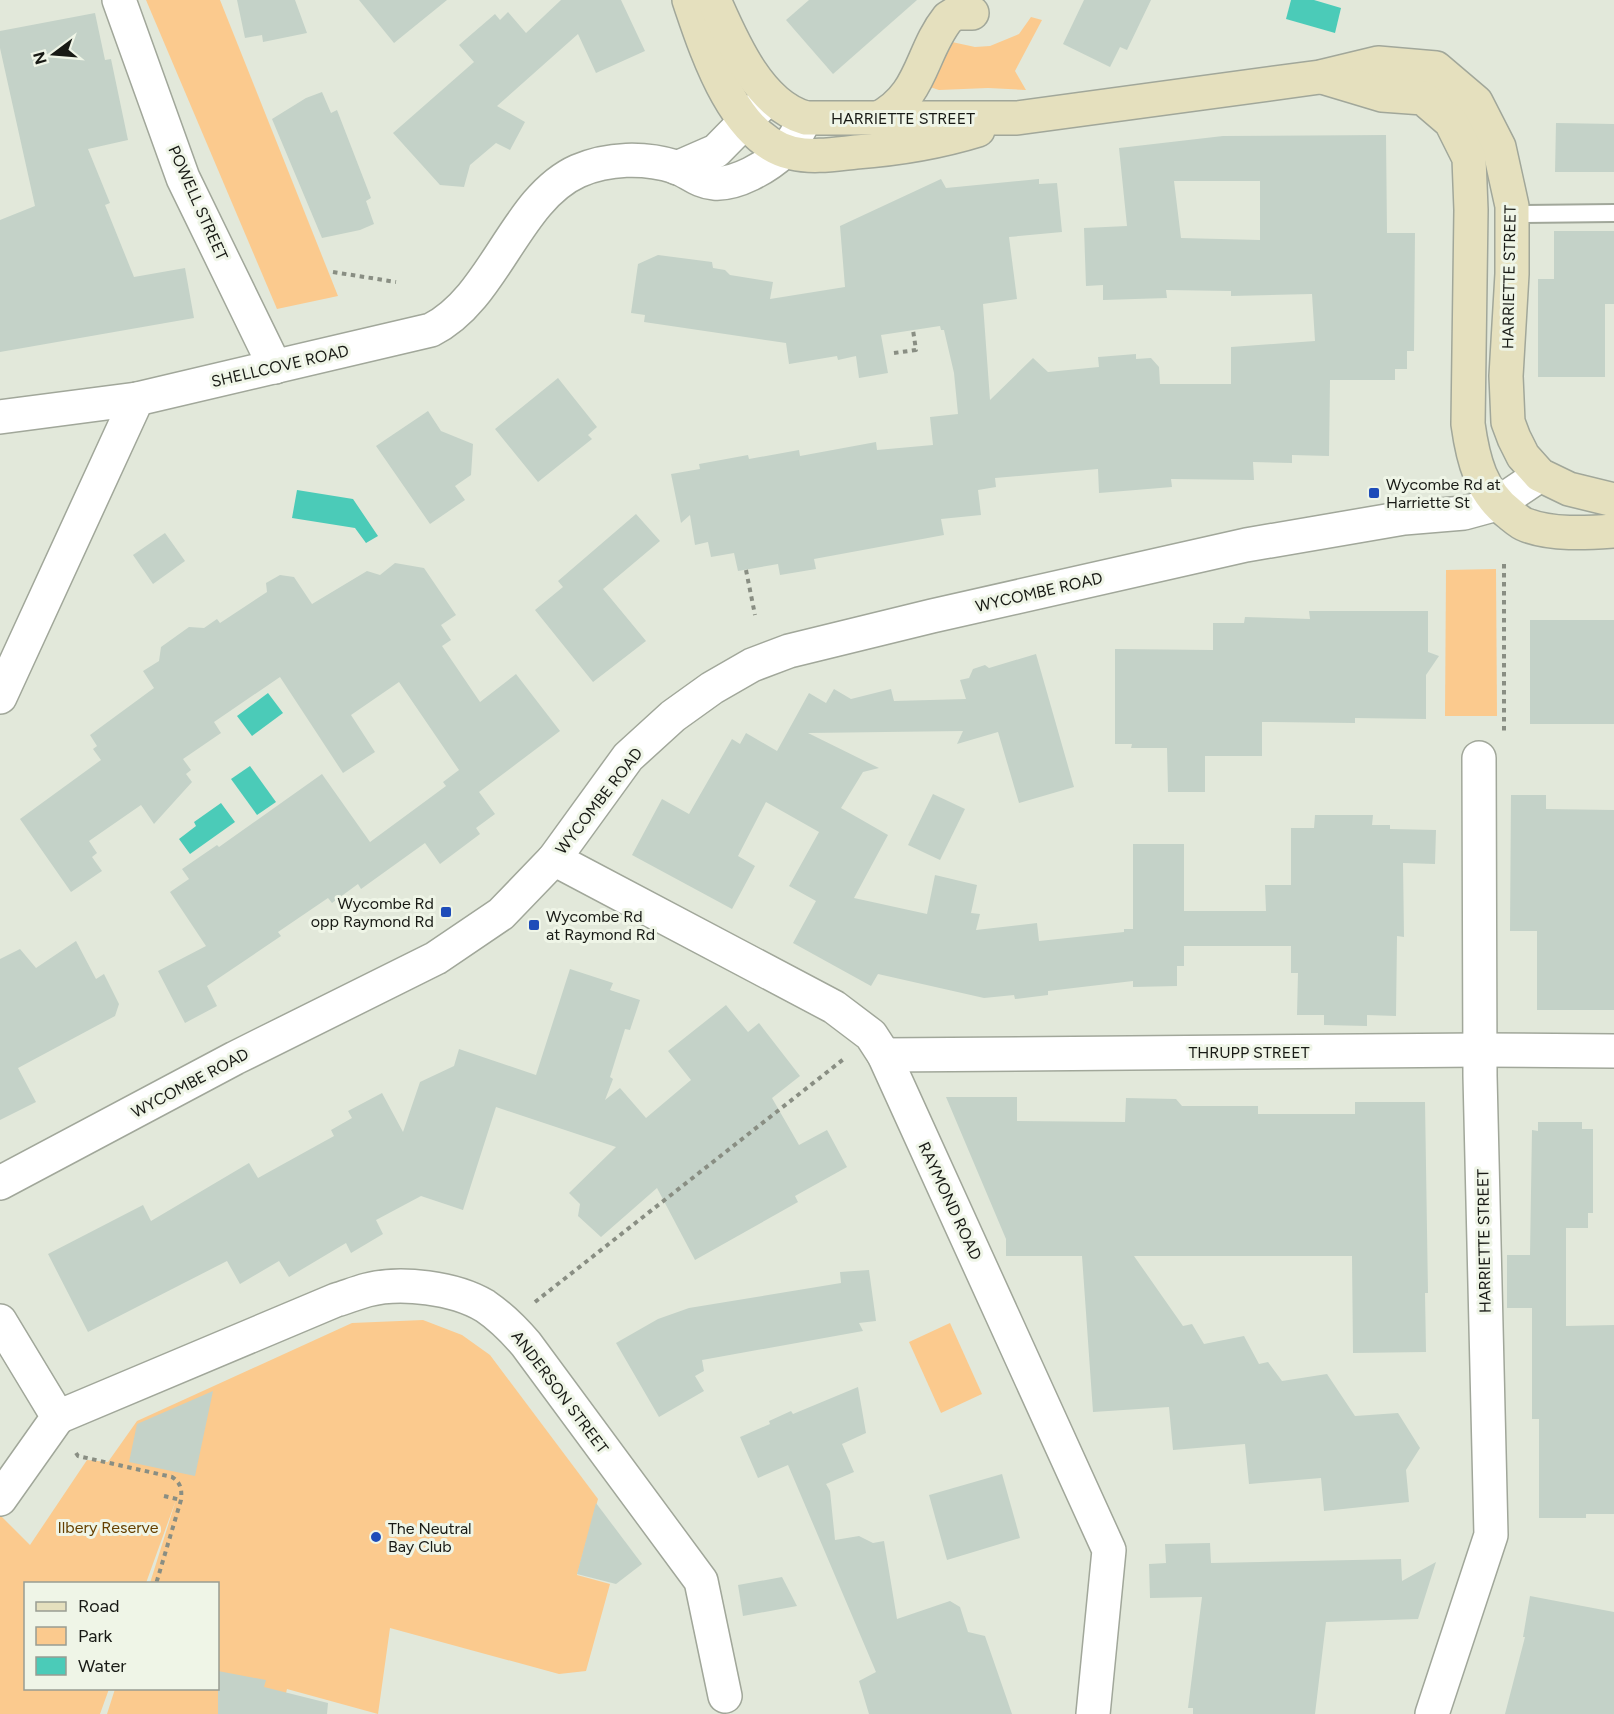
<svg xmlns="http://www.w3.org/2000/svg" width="1614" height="1714" font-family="Figtree,sans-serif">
  <rect width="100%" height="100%" fill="#e2e8da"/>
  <g fill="#fbca8e">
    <polygon points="146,0 220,0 338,296 277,309"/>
    <polygon points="1031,17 1042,20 1015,71 1026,90 988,88 939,90 930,87 952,42 975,47 990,46 1019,34"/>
    <polygon points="1496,569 1497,716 1445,716 1446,570"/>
    <polygon points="423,1320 462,1335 490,1355 598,1499 577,1575 610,1584 586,1671 559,1674 390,1628 378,1714 287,1689 281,1714 107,1714 115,1689 218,1688 218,1584 150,1583 176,1500 146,1583 26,1584 26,1688 109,1689 100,1714 0,1714 0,1515 30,1545 87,1460 108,1462 137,1421 352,1323"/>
    <polygon points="950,1323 982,1394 941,1413 909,1342"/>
  </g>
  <g fill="#4bcbb8">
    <polygon points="1291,0 1314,0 1341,8 1335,33 1286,19"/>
    <polygon points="297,490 353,499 378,536 366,543 355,528 292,518"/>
    <polygon points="268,693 283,713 252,736 237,716"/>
    <polygon points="250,766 276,802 257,815 231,779"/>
    <polygon points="221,803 235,822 190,854 179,839 196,826 194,822"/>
  </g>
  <g fill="#c4d2c8" fill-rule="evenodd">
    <polygon points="237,0 295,0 307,33 263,42 262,35 245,38"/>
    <polygon points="359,0 447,0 394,43"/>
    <polygon points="561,0 621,0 645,51 596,73 578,34 497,106 525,122 510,150 496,143 470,165 464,187 440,185 393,133 474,62 459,45 495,14 500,20 508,12 526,33"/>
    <polygon points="809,0 917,0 833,74 786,20"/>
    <polygon points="1084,0 1151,0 1127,50 1120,47 1110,67 1063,44"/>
    <polygon points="95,13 105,60 111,59 128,140 88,149 110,203 105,205 134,277 185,268 194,318 0,352 0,220 35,206 0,48 0,31"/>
    <polygon points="322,92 331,113 337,110 371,198 366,201 374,224 360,230 322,238 272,119 306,98"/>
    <polygon points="1556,123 1614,124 1614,172 1555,172"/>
    <path d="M1386,135L1387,233H1415L1414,351H1407V369H1395V380H1330L1329,456L1292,455V463L1253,462L1254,480L1171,479L1172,487L1099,493L1098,469L995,478L996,487L978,490L981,515L941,519L944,535L814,559L816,569L780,575L778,564L738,571L734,553L711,557L708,542L695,545L690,515L681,523L671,474L700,469L699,464L748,455L749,459L799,450L800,456L876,442L877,450L933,445L930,417L958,414L954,373L944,330H941L940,326L881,335L888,373L859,378L856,356L838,360L837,356L789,364L786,343L644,322L645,315L631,313L638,264L658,255L712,262L713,268L725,270L730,275L773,282L770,299L845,287L840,226L941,179L946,188L1039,179V184L1057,183L1062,232L1009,237L1017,299L983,304L990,400L1033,358L1048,372L1099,367L1098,357L1136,354V359L1151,358L1159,367L1160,384H1231V347L1315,341L1312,294L1231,296V291L1166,290L1167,298L1103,300V285L1086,286L1084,228L1127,226L1119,148L1223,136ZM1174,181H1260V240L1181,238Z"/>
    <polygon points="1554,231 1614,231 1614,304 1605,304 1605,377 1538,377 1538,279 1554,279"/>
    <polygon points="558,378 597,427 588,435 592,439 538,482 495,429"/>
    <polygon points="428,411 441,431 473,444 471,475 455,486 465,500 430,524 376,446"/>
    <polygon points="636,514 660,541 603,589 646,641 593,682 535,610 563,587 558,581"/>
    <polygon points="165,533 185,561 153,584 133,555"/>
    <polygon points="395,563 424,568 456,615 441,625 451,640 442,646 480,702 516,674 560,731 479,792 495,814 476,828 480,834 440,864 425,843 361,889 358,884 332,903 328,898 278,932 281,936 207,986 217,1006 185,1023 158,971 206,946 170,892 189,879 182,869 217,845 219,847 322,774 370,842 446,786 443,782 459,770 399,682 351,715 375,752 343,773 280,677 214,722 221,733 183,759 191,770 186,774 192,782 154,824 141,805 89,841 97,853 92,857 102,871 71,892 20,819 101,760 93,749 97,746 90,735 154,688 143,671 159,661 161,647 189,627 204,628 217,619 220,623 267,592 266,583 280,575 294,577 312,604 367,571 380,575"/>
    <polygon points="1309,611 1428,611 1428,652 1439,656 1426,675 1426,719 1355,718 1355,723 1262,722 1262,756 1205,756 1205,792 1168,792 1167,748 1131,748 1132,744 1115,744 1115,649 1213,650 1213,623 1244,623 1245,617 1310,619"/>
    <rect x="1530" y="620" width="84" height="104"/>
    <polygon points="1036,654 1074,787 1019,803 998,732 957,744 963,731 808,733 879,768 863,772 841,808 888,835 854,898 927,914 935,875 977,885 971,913 980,914 976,930 1037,923 1039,941 1124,932 1124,929 1133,929 1133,844 1184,844 1184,911 1266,911 1265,885 1291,885 1291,828 1314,828 1315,815 1373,815 1372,825 1390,825 1390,829 1436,830 1435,864 1403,863 1404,937 1397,936 1396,1016 1367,1015 1367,1026 1324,1025 1324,1015 1297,1015 1298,973 1291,973 1291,946 1184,946 1184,966 1177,966 1177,986 1133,987 1133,981 1048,991 1048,995 1015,999 1014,995 984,998 878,974 871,986 793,943 816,901 789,886 819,832 766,802 738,856 755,866 732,909 632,855 662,799 689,814 732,739 740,744 746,733 777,751 809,693 826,703 834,689 851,699 891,689 894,701 966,699 960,680 969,678 973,669 985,665 989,668"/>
    <polygon points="933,794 965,809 940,860 908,845"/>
    <polygon points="1511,795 1546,795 1546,809 1614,810 1614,1010 1537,1010 1537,931 1510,931"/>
    <polygon points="76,941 96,979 104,974 119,1004 115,1016 18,1068 36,1102 0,1120 0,959 20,949 36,968"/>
    <polygon points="570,969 613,983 610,990 640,1000 630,1030 625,1029 610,1077 613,1079 605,1100 620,1088 646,1118 691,1080 668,1051 726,1005 748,1032 759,1023 800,1076 772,1098 799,1145 827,1130 847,1167 795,1196 798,1202 695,1260 657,1188 601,1237 578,1216 580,1204 569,1193 616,1147 496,1107 463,1210 421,1196 376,1220 383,1234 351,1253 346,1243 289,1277 279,1261 240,1284 227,1261 88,1332 48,1254 143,1205 151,1221 249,1163 258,1178 334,1136 331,1130 352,1118 348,1111 382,1093 403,1132 420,1082 454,1066 459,1049 536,1075"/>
    <polygon points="946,1097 1017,1097 1017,1121 1125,1122 1126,1098 1176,1099 1182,1106 1258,1106 1258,1114 1355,1114 1355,1102 1425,1102 1428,1293 1425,1293 1426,1352 1353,1353 1352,1256 1134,1256 1183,1326 1192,1324 1204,1344 1244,1336 1259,1364 1268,1362 1282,1381 1327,1374 1355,1416 1398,1413 1420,1448 1406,1470 1409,1502 1324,1511 1321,1478 1249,1484 1245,1444 1173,1450 1169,1407 1093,1412 1082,1256 1006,1256 1006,1239"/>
    <polygon points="1538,1122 1582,1122 1582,1129 1593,1129 1593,1213 1588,1213 1588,1228 1566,1228 1566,1326 1614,1325 1614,1514 1586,1514 1586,1518 1539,1518 1539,1419 1532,1419 1532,1308 1507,1308 1507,1255 1530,1255 1532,1130 1538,1131"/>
    <polygon points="869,1270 876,1321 859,1323 863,1331 702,1360 704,1371 695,1376 704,1391 659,1417 616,1343 658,1319 689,1308 841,1283 840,1272"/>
    <polygon points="858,1387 866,1433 842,1444 854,1472 826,1484 830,1491 835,1540 859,1536 873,1543 884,1541 897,1619 950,1601 960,1607 968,1632 985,1636 1012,1714 869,1714 859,1681 876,1672 788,1465 758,1478 740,1437 770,1424 769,1421 791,1411 793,1414"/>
    <polygon points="213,1391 195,1476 129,1462 137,1424"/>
    <polygon points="1002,1474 1020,1538 947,1560 929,1495"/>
    <polygon points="596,1503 642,1564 616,1584 577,1574"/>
    <polygon points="1210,1543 1211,1563 1401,1559 1402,1581 1436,1562 1418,1619 1326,1622 1315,1714 1193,1714 1193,1708 1188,1708 1202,1597 1150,1598 1149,1564 1166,1563 1165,1544"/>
    <polygon points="782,1577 797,1606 743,1616 738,1585"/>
    <polygon points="1530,1596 1614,1612 1614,1714 1505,1714 1525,1637 1523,1637"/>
    <polygon points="218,1671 266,1680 264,1687 328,1703 327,1714 218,1714"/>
  </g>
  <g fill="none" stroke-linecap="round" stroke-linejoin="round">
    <g stroke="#a1a79a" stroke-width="20">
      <polyline id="service" points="1512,214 1614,213"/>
    </g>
    <g stroke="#a1a79a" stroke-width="36">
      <g id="minor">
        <polyline points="119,0 183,178 275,367"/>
        <polyline points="677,168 716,151 770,96"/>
        <polyline points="0,417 137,399"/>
        <path d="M0,697L137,399L431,330C495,298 515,199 578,171C608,158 644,157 676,167C689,172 699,182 714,183C736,185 767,167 783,152C793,144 799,129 806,118"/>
        <polyline points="554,859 834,1007 871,1035 884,1055 1109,1550 1093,1714"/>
        <polyline points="884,1055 1480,1050 1614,1051"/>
        <polyline points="0,1321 58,1417 0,1499"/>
        <path d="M58,1417L336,1300C346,1297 356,1293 367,1290C401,1281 455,1288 485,1306C501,1317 514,1330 526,1344L701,1581L725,1696"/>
        <polyline points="1432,1714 1491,1535 1480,1076 1479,758"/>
      </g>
    </g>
    <g stroke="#a1a79a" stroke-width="36">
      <polyline id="tertiary" points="0,1183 235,1058 436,958 501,914 554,859 628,757 673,716 712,688 752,665 789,651 932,616 1246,545 1404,518 1464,513 1497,504 1540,475"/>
    </g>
    <g stroke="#a1a79a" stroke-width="36">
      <g id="secondary">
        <path d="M689,0C706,50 734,140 792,153C813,158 836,154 856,152C897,149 939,142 978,130"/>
        <path d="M714,0C732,41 759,105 806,118H1017L1320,77L1378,63L1436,68L1476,102L1499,147L1512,206V274L1506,376L1508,422L1514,438L1523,456L1540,475L1569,489L1614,500"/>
        <path d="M1322,77L1382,95L1423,98L1451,122L1469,158L1471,210L1468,424C1473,460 1481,492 1510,514C1515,518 1520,523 1526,525C1552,535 1586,533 1614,531"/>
        <path d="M877,119C923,96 920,53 948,18L956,13H972"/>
      </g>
    </g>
    <g stroke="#898e83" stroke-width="4" stroke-dasharray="4.5 4.5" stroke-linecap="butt">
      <polyline points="333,272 396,282"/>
      <polyline points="894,353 916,350 913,330"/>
      <polyline points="1504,564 1504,733"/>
      <polyline points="746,570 755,615"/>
      <polyline points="535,1302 845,1058"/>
      <path d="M76,1453L78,1456L172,1477C181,1483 182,1489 181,1500L156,1584"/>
      <polyline points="164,1496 181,1500"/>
    </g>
    <use href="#service" stroke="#fff" stroke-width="16"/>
    <use href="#minor" stroke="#fff" stroke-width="33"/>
    <use href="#tertiary" stroke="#fff" stroke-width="33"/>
    <use href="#secondary" stroke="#e5e0be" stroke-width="33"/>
  </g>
  <g fill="#1e4cb9" stroke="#eff5e7" stroke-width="2">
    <rect x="1368" y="487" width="12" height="12" rx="3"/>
    <rect x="440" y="906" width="12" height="12" rx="3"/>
    <rect x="528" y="919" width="12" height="12" rx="3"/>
    <circle cx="376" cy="1537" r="6"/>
  </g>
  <g text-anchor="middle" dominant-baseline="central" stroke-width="6" stroke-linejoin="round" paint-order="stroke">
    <g font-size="16" fill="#181a15" stroke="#eff5e7">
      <text x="903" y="118">HARRIETTE STREET</text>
      <text transform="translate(198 203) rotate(66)">POWELL STREET</text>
      <text transform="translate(1509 277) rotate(-89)">HARRIETTE STREET</text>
      <text transform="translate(280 366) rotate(-13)">SHELLCOVE ROAD</text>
      <text transform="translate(1039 592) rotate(-13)">WYCOMBE ROAD</text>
      <text transform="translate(599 801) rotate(-52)">WYCOMBE ROAD</text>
      <text x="1249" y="1052">THRUPP STREET</text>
      <text transform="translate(190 1083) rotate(-28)">WYCOMBE ROAD</text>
      <text transform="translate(950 1201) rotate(65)">RAYMOND ROAD</text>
      <text transform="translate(1484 1241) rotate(-91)">HARRIETTE STREET</text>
      <text transform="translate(560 1392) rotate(53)">ANDERSON STREET</text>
    </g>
    <g font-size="16" fill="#181a15" stroke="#eff5e7" text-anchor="start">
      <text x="1386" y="484">Wycombe Rd at<tspan x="1386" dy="18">Harriette St</tspan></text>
      <text x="434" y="903" text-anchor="end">Wycombe Rd<tspan x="434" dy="18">opp Raymond Rd</tspan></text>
      <text x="546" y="916">Wycombe Rd<tspan x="546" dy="18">at Raymond Rd</tspan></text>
      <text x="388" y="1528">The Neutral<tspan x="388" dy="18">Bay Club</tspan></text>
    </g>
    <g font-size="16" fill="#654000" stroke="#eff5e7">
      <text x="108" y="1527">Ilbery Reserve</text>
    </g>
  </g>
  <rect x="24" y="1582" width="195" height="108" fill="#eff5e7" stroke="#999d93" stroke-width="1.5"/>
  <rect x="36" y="1602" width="30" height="9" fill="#e5e0be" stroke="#999d93" stroke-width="1.5"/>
  <text x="78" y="1612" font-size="18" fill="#181a15">Road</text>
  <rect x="36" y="1627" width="30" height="18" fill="#fbca8e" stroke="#999d93" stroke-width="1.5"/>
  <text x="78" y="1642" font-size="18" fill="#181a15">Park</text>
  <rect x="36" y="1657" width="30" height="18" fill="#4bcbb8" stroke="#999d93" stroke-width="1.5"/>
  <text x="78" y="1672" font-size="18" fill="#181a15">Water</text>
  <g transform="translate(54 54) rotate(254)" stroke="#eff5e7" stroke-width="4.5" paint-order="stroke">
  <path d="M0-4.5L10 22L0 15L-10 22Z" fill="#181a15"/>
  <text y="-9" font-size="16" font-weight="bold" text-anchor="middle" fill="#181a15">N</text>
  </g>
</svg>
